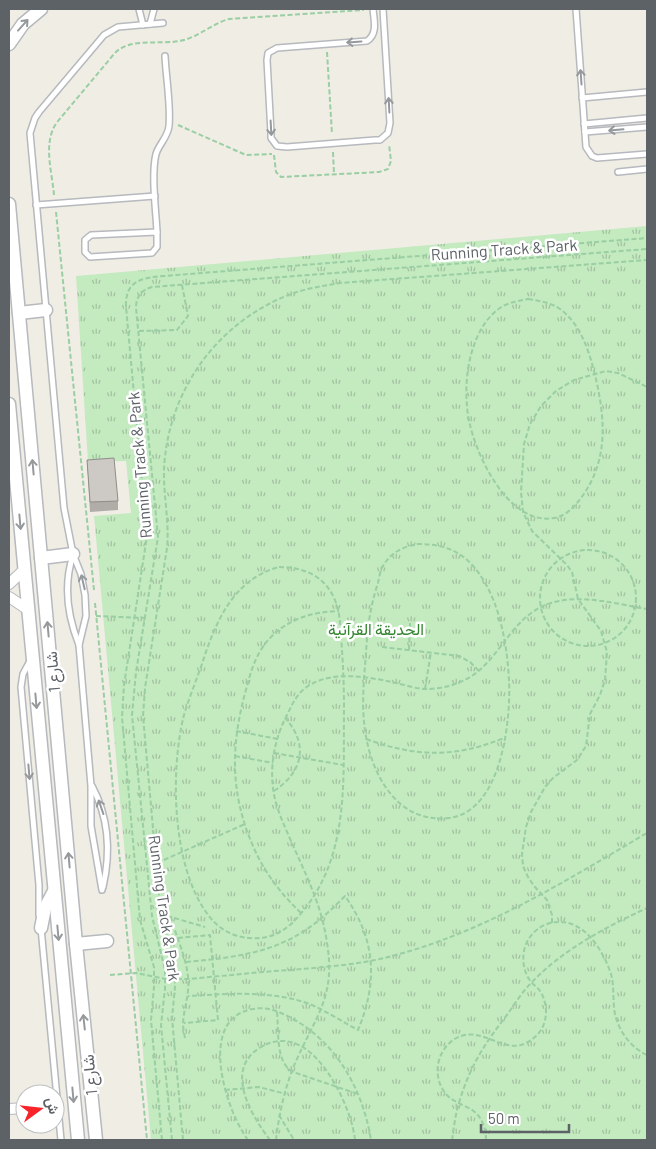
<svg xmlns="http://www.w3.org/2000/svg" width="656" height="1149" font-family="Barlow,Vazirmatn,sans-serif">
  <defs>
    <pattern id="grass-tufts" width="24" height="20" patternUnits="userSpaceOnUse" patternTransform="scale(1.25)"><rect width="24" height="20" fill="#c4eac0"/><path d="M3 7l-1-3M5 7V3M7 7l1-3M15 17l-1-3M17 17v-4M19 17l1-3" fill="none" stroke="#a2c1a0"/></pattern>
  </defs>
  <rect width="100%" height="100%" fill="#f0ede5"/>
  <polygon fill="url(#grass-tufts)" points="647,226 647,1140 151,1140 94,516 131,513 126,461 88,462 76,276"/>
  <g fill="none" stroke-linecap="round" stroke-linejoin="round">
    <g stroke="#b6b9bd" stroke-width="8">
      <g id="service">
        <polyline points="139,9 143,25"/>
        <path d="M373,9C374,20 378,34 367,41L277,48L268,53L267,60L271,133V138L277,146L287,147L375,140H380L388,133L390,123L383,9"/>
        <polyline points="576,9 586,147 592,156 597,158 647,154"/>
        <polyline points="150,24 154,9"/>
        <polyline points="582,98 647,92"/>
        <polyline points="584,124 647,118"/>
        <polyline points="585,132 647,127"/>
        <polyline points="618,172 647,169"/>
        <polyline points="36,205 155,196"/>
        <path d="M157,232C156,211 151,174 156,154C159,144 168,137 169,126C171,106 166,77 165,56"/>
        <polygon points="157,232 157,247 152,253 90,257 85,252 85,240 91,235"/>
        <path d="M73,555C63,586 67,615 79,645L91,786V826L102,890"/>
        <polyline points="79,645 86,616 85,595 81,574 73,554 64,508 30,133 35,118 39,112 104,35 118,27 163,23"/>
        <polyline points="30,661 23,674 21,687 39,885 39,915"/>
        <path d="M92,786C109,818 111,852 103,887"/>
        <polyline points="41,928 61,1140"/>
      </g>
    </g>
    <g stroke="#b6b9bd" stroke-width="12">
      <g id="minor">
        <polyline points="9,584 24,570"/>
        <polyline points="9,597 27,609"/>
        <polyline points="55,1105 58,1105"/>
        <polyline points="9,1109 25,1108"/>
      </g>
    </g>
    <g stroke="#b6b9bd" stroke-width="15">
      <g id="tertiary">
        <polyline points="9,44 23,24 41,9"/>
        <polyline points="9,204 76,944 96,1140"/>
        <polyline points="19,313 46,310"/>
        <polyline points="9,404 78,1140"/>
        <polyline points="41,558 73,554"/>
        <polyline points="41,928 45,908 54,891"/>
        <polyline points="76,944 107,941"/>
      </g>
    </g>
    <g stroke="#9acea3" stroke-width="2" stroke-dasharray="5 2.5" stroke-linecap="butt">
      <polyline points="327,52 332,134"/>
      <polyline points="178,125 246,155 272,154"/>
      <polyline points="333,152 334,174"/>
      <polyline points="274,155 276,172 281,177 379,172 388,169 391,161 389,144"/>
      <path d="M54,195C52,171 42,141 58,121L114,54C129,37 159,45 179,41C198,38 211,24 229,19L364,10"/>
      <polyline points="56,212 94,590"/>
      <path d="M528,299C539,301 550,302 560,309C580,324 588,348 594,371C605,415 610,459 581,498C574,507 566,516 554,518C506,527 469,444 467,406C464,375 471,332 496,311C505,303 517,301 528,299Z"/>
      <polyline points="139,331 177,330 188,316 182,285"/>
      <path d="M417,544C435,544 452,547 466,559C480,571 490,590 496,607C504,630 508,657 509,681C511,722 501,813 448,818C394,824 368,768 364,722C362,699 364,677 366,654C367,630 370,607 378,583C379,578 380,571 383,566C391,552 403,547 417,544Z"/>
      <circle cx="588" cy="598" r="48"/>
      <path d="M279,567C302,567 324,575 334,598C340,610 340,624 341,637C343,661 344,685 344,709C343,778 350,854 303,911C289,929 273,940 250,938C231,937 216,927 206,912C172,864 170,770 184,715C189,698 196,681 202,664C215,623 233,579 279,567Z"/>
      <polyline points="95,603 147,1140"/>
      <polyline points="96,616 146,618"/>
      <polyline points="382,647 459,656 470,662 479,671"/>
      <polyline points="409,650 410,623"/>
      <polyline points="425,689 431,652"/>
      <polyline points="236,731 278,739"/>
      <path d="M366,739C416,757 455,758 504,738"/>
      <polyline points="274,753 343,765"/>
      <polyline points="235,756 273,763"/>
      <path d="M274,791C303,772 309,744 285,718"/>
      <polyline points="157,863 245,824"/>
      <path d="M301,913C281,894 264,872 253,846C229,791 231,742 247,686C252,667 258,649 273,635C291,618 313,612 339,611"/>
      <polyline points="552,923 552,915 547,900 534,886 528,877 523,866 522,854 526,827 531,812 545,787 553,778 577,760 586,746 590,714 600,695 605,680 607,652 601,631 578,599 572,572 567,565 532,531 523,512 521,492 524,444 530,424 541,406 556,391 574,380 606,371 618,373 647,387"/>
      <polyline points="178,938 210,935 218,1020 184,1023"/>
      <path d="M186,962C229,958 271,954 307,929C321,920 333,908 345,896C376,940 378,982 358,1030C341,1021 325,1010 307,1003C268,990 228,994 188,996"/>
      <path d="M110,975L136,973L166,979H189C223,976 256,972 290,970C324,967 359,965 392,956C485,932 565,881 647,833"/>
      <path d="M277,1012C279,1030 275,1063 293,1072L358,1094"/>
      <path d="M185,1038C184,1033 183,1028 183,1023C184,1007 190,993 188,977C186,956 176,937 171,917L205,927"/>
      <polyline points="225,1090 259,1087 286,1094"/>
      <polyline points="279,1115 294,1140"/>
      <path d="M162,1140L151,1020L154,987V967L140,920L122,717L124,685L147,536L126,307C125,280 142,278 164,276L647,238"/>
      <path d="M172,1140L161,1025L165,989V970L152,916L132,715L136,672L158,537L136,308C136,297 141,290 152,287L647,249"/>
      <path d="M183,1140L172,1018L175,987V965L172,952L161,918L143,716L145,688L167,548C170,518 161,487 165,457C173,383 222,320 291,294C307,288 323,286 340,283L647,260"/>
      <path d="M248,1140C226,1111 196,1018 253,1009C268,1006 280,1012 293,1019C338,1044 363,1091 371,1140"/>
      <path d="M270,1140C251,1115 223,1069 261,1047C271,1041 283,1039 294,1043C325,1053 352,1110 355,1140"/>
      <path d="M276,1140C279,1114 285,1086 296,1061C316,1016 336,996 327,943C322,906 306,875 291,841C284,825 275,806 273,788C270,765 275,738 286,717C292,705 296,694 308,686C333,670 369,677 396,683C406,685 416,689 426,689C437,689 449,687 460,682C480,674 491,659 504,642C511,633 520,621 530,614C563,588 610,603 647,609"/>
      <path d="M452,1140C454,1128 455,1115 459,1103C468,1071 484,1044 504,1019C513,1007 521,993 532,982C564,949 606,927 647,908"/>
      <path d="M486,1140C486,1130 483,1120 476,1113C468,1106 458,1104 450,1098C429,1080 436,1045 461,1036C488,1027 509,1062 536,1036C548,1025 549,1005 540,991C538,988 535,986 532,983C523,973 521,957 526,944C530,935 538,927 547,924C580,913 602,947 611,974C614,985 613,996 614,1008C616,1027 629,1047 647,1055"/>
    </g>
    <use href="#service" stroke="#fff" stroke-width="5"/>
    <use href="#minor" stroke="#fff" stroke-width="10"/>
    <use href="#tertiary" stroke="#fff" stroke-width="12"/>
  </g>
  <polygon fill="#b0ada9" points="87,460 118,501 118,510 90,512"/>
  <polygon fill="#cdc9c4" stroke="#908d89" points="114,458 118,501 90,502 87,460"/>
  <defs><path id="oneway-shaft" d="M-6 0H5M1.5-3L5.5 0L1.5 3" fill="none" stroke-width="1.6" stroke-linecap="round" stroke-linejoin="round" transform="scale(1.25)"/></defs>
  <g stroke="#96999c">
    <use href="#oneway-shaft" transform="translate(23 25) rotate(-48)"/>
    <use href="#oneway-shaft" transform="translate(354 42) rotate(176)"/>
    <use href="#oneway-shaft" transform="translate(581 77) rotate(-94)"/>
    <use href="#oneway-shaft" transform="translate(389 105) rotate(-93)"/>
    <use href="#oneway-shaft" transform="translate(271 128) rotate(87)"/>
    <use href="#oneway-shaft" transform="translate(616 130) rotate(175)"/>
    <use href="#oneway-shaft" transform="translate(33 467) rotate(-95)"/>
    <use href="#oneway-shaft" transform="translate(20 522) rotate(85)"/>
    <use href="#oneway-shaft" transform="translate(83 582) rotate(-103)"/>
    <use href="#oneway-shaft" transform="translate(48 629) rotate(-95)"/>
    <use href="#oneway-shaft" transform="translate(36 701) rotate(85)"/>
    <use href="#oneway-shaft" transform="translate(29 772) rotate(85)"/>
    <use href="#oneway-shaft" transform="translate(101 807) rotate(-109)"/>
    <use href="#oneway-shaft" transform="translate(69 860) rotate(-95)"/>
    <use href="#oneway-shaft" transform="translate(58 933) rotate(85)"/>
    <use href="#oneway-shaft" transform="translate(84 1022) rotate(-96)"/>
    <use href="#oneway-shaft" transform="translate(73 1095) rotate(85)"/>
  </g>
  <g text-anchor="middle" dominant-baseline="central" stroke-width="5" stroke-linejoin="round" paint-order="stroke">
    <g font-size="16" fill="#5d6267" stroke="#fff">
      <text transform="translate(504 249) rotate(-4)">Running Track &amp; Park</text>
      <text transform="translate(139 465) rotate(-95)">Running Track &amp; Park</text>
      <text transform="translate(52 672) rotate(-95)">شارع 1</text>
      <text transform="translate(165 908) rotate(82)">Running Track &amp; Park</text>
      <text transform="translate(89 1075) rotate(-96)">شارع 1</text>
    </g>
    <g font-size="16" fill="#32852e" stroke="#fff">
      <text x="376" y="628">الحديقة القرآنية</text>
    </g>
  </g>
  <rect width="656" height="1149" fill="none" stroke="#5d6267" stroke-width="20"/>
  <g transform="translate(40 1109) rotate(75)"><circle r="24" fill="#ffffff" stroke="#bec0c2"/>
  <path d="M0-4L9 19L0 12L-9 19Z" fill="#f82429"/>
  <text y="-8" font-size="14" font-weight="bold" text-anchor="middle" fill="#5d6267">ش</text>
  </g>
  <path d="M481 1124v8h88v-8" fill="none" stroke="#5d6267" stroke-width="2.5"/>
  <text x="488" y="1124" font-size="15" fill="#5d6267" stroke="#ffffff" stroke-width="4" paint-order="stroke">50 m</text>
</svg>
